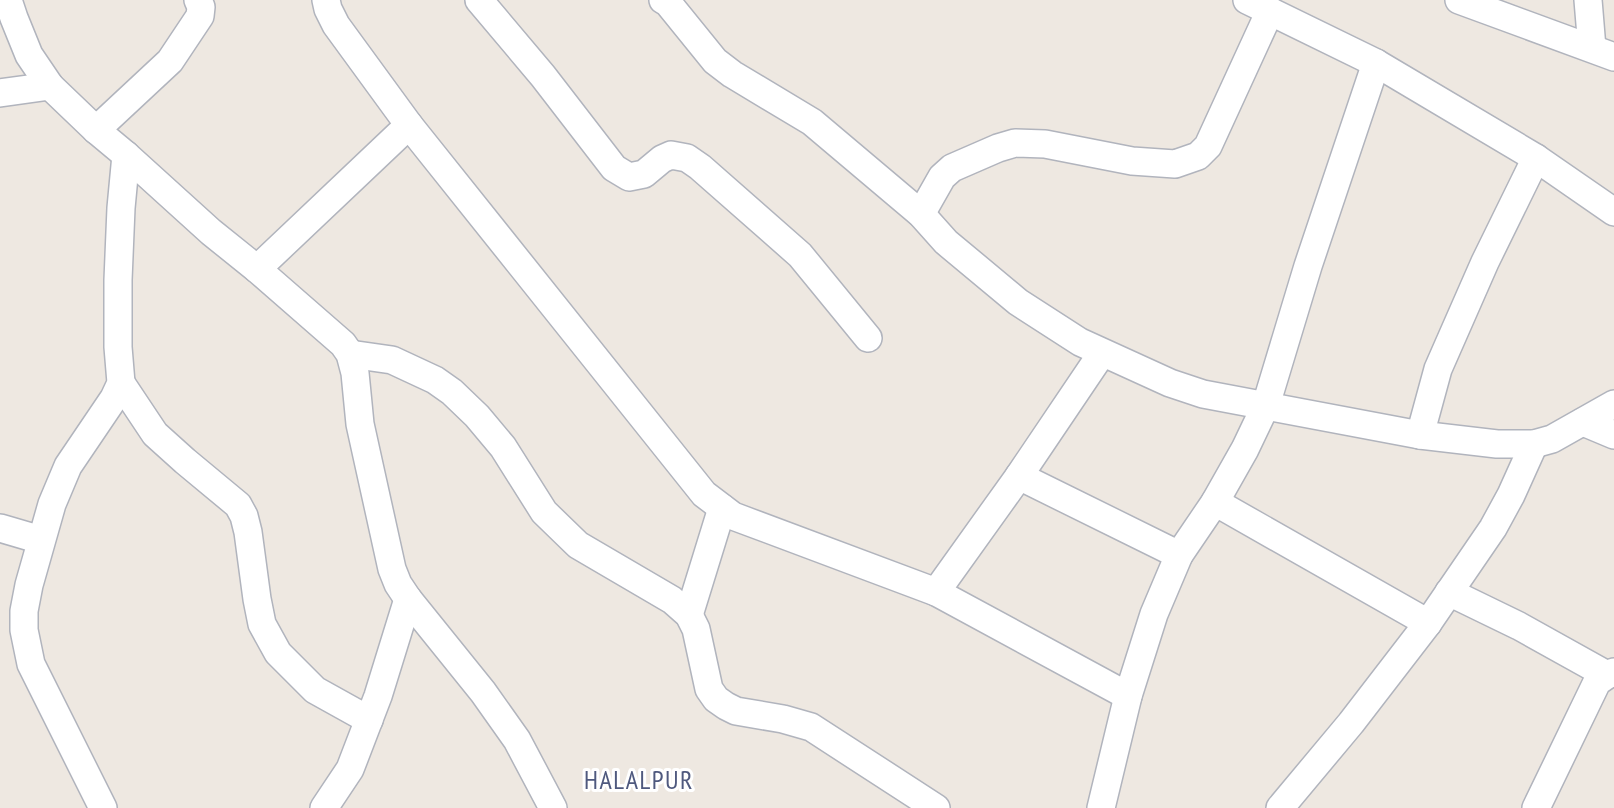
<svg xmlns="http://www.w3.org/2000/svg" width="1614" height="808" font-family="'PT Sans Narrow',sans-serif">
  <rect width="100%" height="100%" fill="#eee8e1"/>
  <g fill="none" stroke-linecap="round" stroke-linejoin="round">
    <g stroke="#b1b4bd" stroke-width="30">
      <g id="street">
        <polyline points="8,0 14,18 29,55 50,86 96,130 126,155 211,232 257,269 343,344 350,354 355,373 360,424 392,569 398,584 408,599 483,692 517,740 553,808"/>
        <polyline points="326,0 328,9 336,25 409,125 704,494 733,516 936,592 1128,696"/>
        <polyline points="479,0 543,76 614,168 629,177 644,174 662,159 671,155 687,158 700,167 800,255 868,338"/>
        <polyline points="663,0 668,3 715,61 732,74 812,122 921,214 946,242 1018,302 1080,342 1170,383 1203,394 1420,435 1497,444 1534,444 1552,439 1614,404"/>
        <polyline points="1247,0 1376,63 1536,158 1614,212"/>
        <polyline points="1459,0 1614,57"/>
        <polyline points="1588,0 1592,48"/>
        <polyline points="0,93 50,86"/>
        <polyline points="96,130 170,61 200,16 201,7 198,0"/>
        <polyline points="921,214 942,177 952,168 998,148 1015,143 1045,144 1132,161 1175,164 1198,156 1208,146 1270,11"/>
        <polyline points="257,269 409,125"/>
        <polyline points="350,354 392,360 435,380 452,392 477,416 503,447 544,512 578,545 672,600 689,615 696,629 709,689 716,699 726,706 736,711 783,719 811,727 936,808"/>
        <polyline points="121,383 155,434 185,461 238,505 244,516 248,532 257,599 262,624 278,653 315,690 369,720"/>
        <polyline points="1583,422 1614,435"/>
        <polyline points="1420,435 1438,369 1485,262 1536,158"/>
        <polyline points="1019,476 1179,555"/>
        <polyline points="1215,502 1428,623"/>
        <polyline points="0,528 41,540"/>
        <polyline points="936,592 1019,476 1102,353"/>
        <polyline points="1449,592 1519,626 1607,675"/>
        <polyline points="689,615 722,508"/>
        <polyline points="103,808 31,664 24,630 24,611 29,585 52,504 68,466 114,398 121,383 118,347 118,280 121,208 126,155"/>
        <polyline points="324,808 350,769 378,696 408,599"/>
        <polyline points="1101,808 1128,696 1154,614 1179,555 1215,502 1245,449 1266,405 1308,266 1376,63"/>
        <polyline points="1280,808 1351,723 1428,623 1493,528 1511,495 1534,444"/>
        <polyline points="1536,808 1597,682 1607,675 1614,672"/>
      </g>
    </g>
    <use href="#street" stroke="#fff" stroke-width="27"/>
  </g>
  <g text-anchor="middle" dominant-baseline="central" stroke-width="6" stroke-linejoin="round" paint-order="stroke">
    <g font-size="26" letter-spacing="1.5" fill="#4f597e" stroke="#fff">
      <text x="639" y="779">HALALPUR</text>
    </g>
  </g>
</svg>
